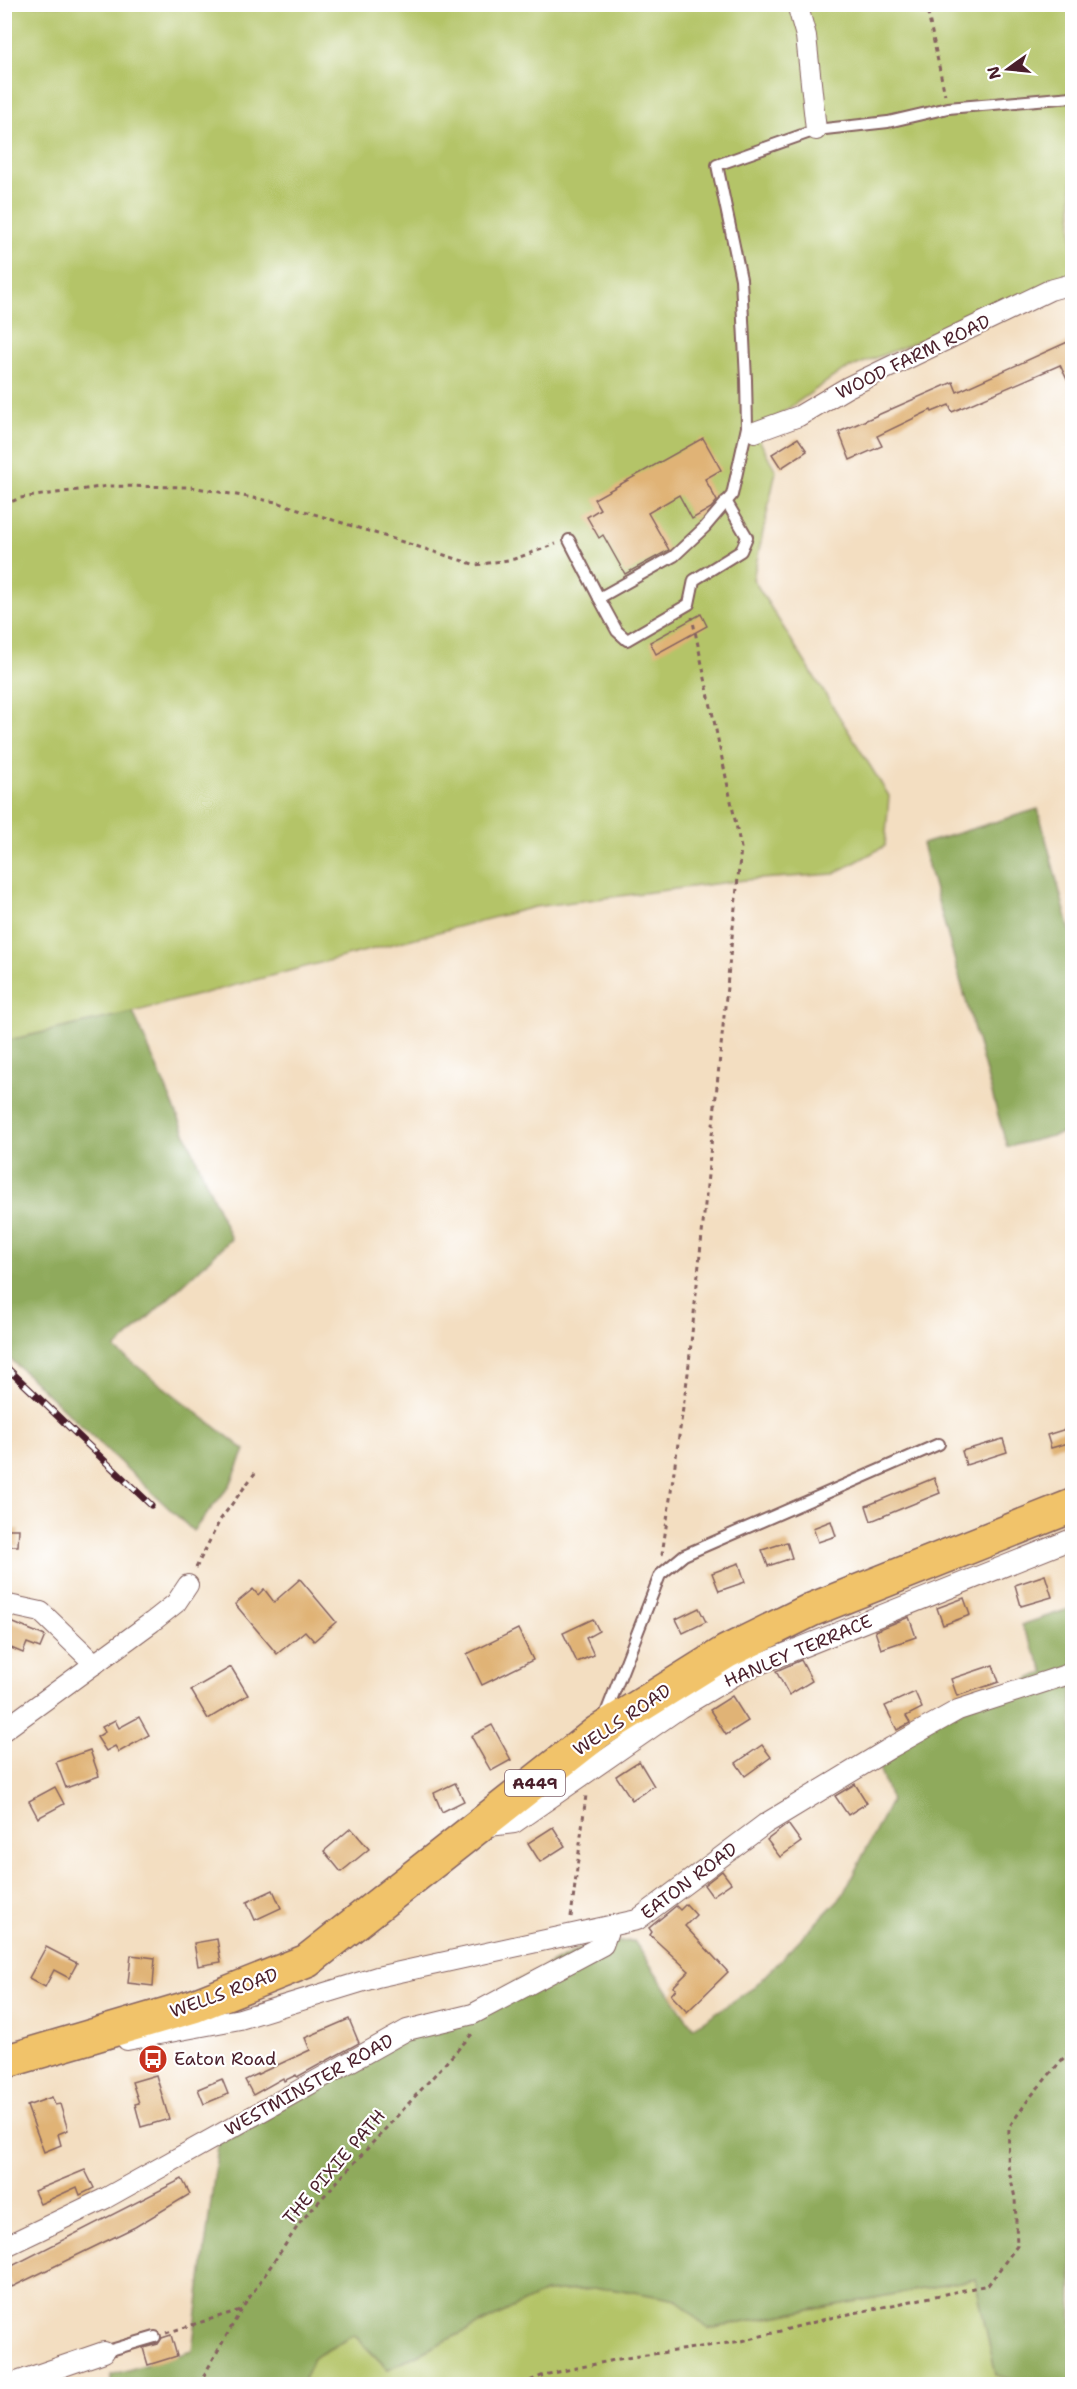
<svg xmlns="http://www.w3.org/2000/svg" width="1077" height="2389" font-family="'Shantell Sans',sans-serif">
  <rect width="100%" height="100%" fill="#fff"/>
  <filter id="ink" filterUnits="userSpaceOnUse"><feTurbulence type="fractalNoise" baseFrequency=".0167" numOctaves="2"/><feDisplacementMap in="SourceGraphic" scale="12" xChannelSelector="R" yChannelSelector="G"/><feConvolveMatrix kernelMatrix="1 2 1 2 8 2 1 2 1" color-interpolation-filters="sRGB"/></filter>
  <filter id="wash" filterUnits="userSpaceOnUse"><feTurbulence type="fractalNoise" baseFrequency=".008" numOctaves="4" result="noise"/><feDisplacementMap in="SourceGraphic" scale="24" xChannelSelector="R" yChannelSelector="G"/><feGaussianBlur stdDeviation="1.35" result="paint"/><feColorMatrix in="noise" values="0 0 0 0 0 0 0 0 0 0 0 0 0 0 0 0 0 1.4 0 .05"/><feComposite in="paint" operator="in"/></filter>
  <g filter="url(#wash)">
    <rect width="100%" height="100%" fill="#f3dec1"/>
    <g fill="#b4c467" stroke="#7f7249" stroke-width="1.5">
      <polygon points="4,5 1072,5 1072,286 983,316 842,371 755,432 776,471 753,579 889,796 885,846 834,874 745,880 534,907 133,1012 5,1041"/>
      <polygon points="976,2279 996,2375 1027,2384 302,2384 313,2358 354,2335 388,2369 545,2292 612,2288 678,2300 709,2329"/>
    </g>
    <g fill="#8faa5c" stroke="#6c6444" stroke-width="1.5">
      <polygon points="1038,809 1072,938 1072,1131 1007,1147 922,844"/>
      <polygon points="133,1012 231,1239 115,1349 245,1450 230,1485 193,1531 5,1354 5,1041"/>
      <polygon points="1072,1608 1072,2384 1027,2384 996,2375 975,2279 708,2329 677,2300 612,2288 545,2292 388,2369 354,2335 313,2358 302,2384 111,2384 111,2375 192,2351 219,2138 590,1943 634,1941 693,2028 753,1988 842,1896 891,1801 872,1749 1045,1672 1021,1625"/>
    </g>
    <g id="blocks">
      <g fill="#e0b376">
        <polygon points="1072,340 1072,390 1060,365 952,412 949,405 932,412 931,410 877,436 882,446 850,460 839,432 953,382 957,392"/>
        <polygon points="703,438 721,470 705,479 717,501 711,508 692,519 679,495 648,513 669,550 625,574 603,535 599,538 587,517 600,509 594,499"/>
        <polygon points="798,438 807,451 781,468 772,454"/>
        <polygon points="701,614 707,626 656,654 650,642"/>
        <polygon points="1072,1427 1072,1442 1051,1448 1047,1435"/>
        <polygon points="1003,1439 1007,1452 966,1465 962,1451"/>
        <polygon points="934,1478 940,1493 871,1521 866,1506"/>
        <polygon points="831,1521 836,1536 818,1542 813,1528"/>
        <polygon points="4,1529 19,1529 18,1546 4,1546"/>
        <polygon points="787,1542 792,1558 768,1566 762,1550"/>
        <polygon points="739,1563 745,1582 719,1591 712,1573"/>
        <polygon points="1045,1575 1052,1597 1021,1606 1015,1585"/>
        <polygon points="300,1579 336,1622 314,1641 305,1631 277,1654 235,1604 253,1589 258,1595 264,1589 274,1602"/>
        <polygon points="964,1598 970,1615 943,1625 937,1608"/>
        <polygon points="699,1608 706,1622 683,1633 676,1619"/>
        <polygon points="909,1617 916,1637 881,1649 875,1631"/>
        <polygon points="4,1619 45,1636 40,1648 27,1643 23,1653 4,1645"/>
        <polygon points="593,1619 599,1631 586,1638 594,1655 577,1662 563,1633"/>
        <polygon points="518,1629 533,1660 482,1685 467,1654"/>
        <polygon points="801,1660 812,1681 789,1695 776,1671"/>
        <polygon points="993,1665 999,1682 957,1696 951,1679"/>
        <polygon points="231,1667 248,1695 208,1719 191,1690"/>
        <polygon points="915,1692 922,1708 906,1716 910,1723 897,1730 885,1706"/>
        <polygon points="732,1696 748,1721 726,1735 710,1710"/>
        <polygon points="139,1717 149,1735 119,1752 115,1746 106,1751 97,1737 105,1732 102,1727 115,1720 119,1728"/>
        <polygon points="492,1725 511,1760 491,1771 471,1736"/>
        <polygon points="762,1745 771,1757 745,1776 736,1763"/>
        <polygon points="90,1750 99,1776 66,1788 56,1762"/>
        <polygon points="639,1761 654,1786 632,1800 616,1776"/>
        <polygon points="455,1783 464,1801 442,1812 434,1793"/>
        <polygon points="855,1784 867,1803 848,1815 835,1796"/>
        <polygon points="55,1787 64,1804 38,1818 29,1801"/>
        <polygon points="788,1824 801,1842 780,1857 767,1840"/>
        <polygon points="553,1827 565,1846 540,1862 528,1843"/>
        <polygon points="351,1828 369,1849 341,1872 324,1851"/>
        <polygon points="722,1871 731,1883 712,1896 704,1885"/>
        <polygon points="273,1890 281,1908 255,1920 247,1902"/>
        <polygon points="686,1904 696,1915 685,1926 728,1972 687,2012 671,1995 676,1989 673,1987 689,1971 650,1935 652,1932 649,1928 676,1906 680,1910"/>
        <polygon points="217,1939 221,1962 198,1966 194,1943"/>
        <polygon points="46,1947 77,1963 69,1978 54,1970 45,1987 29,1978"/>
        <polygon points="131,1955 155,1958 153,1986 128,1983"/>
        <polygon points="349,2019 359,2043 297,2077 296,2075 284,2081 283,2078 253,2095 245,2080 310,2050 305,2038"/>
        <polygon points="156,2075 169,2119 141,2127 135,2104 139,2103 132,2082"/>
        <polygon points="222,2079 228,2094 204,2104 198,2089"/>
        <polygon points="52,2097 55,2105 60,2104 68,2130 58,2134 61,2145 44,2152 27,2106"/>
        <polygon points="85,2170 94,2188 80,2195 77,2187 40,2204 34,2191"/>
        <polygon points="182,2179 190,2194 135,2227 12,2287 4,2270"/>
        <polygon points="171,2335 177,2356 148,2365 143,2348 158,2344 162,2338"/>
      </g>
    </g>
  </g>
  <g filter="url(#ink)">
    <use href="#blocks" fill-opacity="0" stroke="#856260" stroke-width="1.5"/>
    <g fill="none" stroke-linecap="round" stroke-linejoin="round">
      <g stroke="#856260" stroke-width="14">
        <g id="service">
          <polyline points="569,540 599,598 674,556 705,527 732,495 747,427 746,380 741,279 717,165 816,130 888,122 948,108 1072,97"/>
          <polyline points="599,598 617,631 627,640 689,604 694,580 741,551 747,537 726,501"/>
          <polyline points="604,1718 660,1575 684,1555 939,1444"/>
          <polyline points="104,2352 155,2337"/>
        </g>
      </g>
      <g stroke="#856260" stroke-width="22">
        <g id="minor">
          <polyline points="797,4 806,36 816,130"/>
          <polyline points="755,432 799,416 848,387 1050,290 1072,284"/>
          <polyline points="4,1604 41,1612 95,1664"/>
          <polyline points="4,1730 152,1622 176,1603 188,1585"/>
          <polyline points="481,1827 514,1823 680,1708 742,1671 1072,1539"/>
          <polyline points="127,2040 240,2019 377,1977 637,1920 765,1824 892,1747 958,1710 1072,1673"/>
          <polyline points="4,2247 106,2198 407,2030 473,2014 603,1945 609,1928"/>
          <polyline points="11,2384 104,2352"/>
        </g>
      </g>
      <g stroke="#856260" stroke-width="36">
        <polyline id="trunk" points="4,2062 194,2006 307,1961 598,1732 726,1652 811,1610 1072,1506"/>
      </g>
      <g stroke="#856260" stroke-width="3" stroke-dasharray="4.5 4.5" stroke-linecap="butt">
        <polyline points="926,4 945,95"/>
        <polyline points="4,505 20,498 108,486 191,487 276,502 476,565 514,559 556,544"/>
        <polyline points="662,1555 688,1373 741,848 692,617"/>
        <polyline points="196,1568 220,1520 255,1473"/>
        <polyline points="571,1917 586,1795"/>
        <polyline points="166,2333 240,2310"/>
        <polyline points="199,2384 241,2310 302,2220 473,2033"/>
        <polyline points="522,2384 544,2375 619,2359 742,2341 830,2318 988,2285 1017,2246 1015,2198 1008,2166 1009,2127 1031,2096 1072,2048"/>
      </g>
      <use href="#service" stroke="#fff" stroke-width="10"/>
      <use href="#minor" stroke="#fff" stroke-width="20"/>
      <use href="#trunk" stroke="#f1c36a" stroke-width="33"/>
      <g stroke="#4a1f2b" stroke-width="7">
        <polyline id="rail" points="4,1365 151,1505"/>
      </g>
      <use href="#rail" stroke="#fff" stroke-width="4.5" stroke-dasharray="14" stroke-linecap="butt"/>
    </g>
  </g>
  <defs>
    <g id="bus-disc" transform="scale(1.5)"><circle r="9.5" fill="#c8321e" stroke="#fff"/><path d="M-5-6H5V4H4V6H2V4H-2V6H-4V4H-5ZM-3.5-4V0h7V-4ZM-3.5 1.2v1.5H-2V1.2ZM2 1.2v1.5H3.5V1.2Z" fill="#fff"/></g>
  </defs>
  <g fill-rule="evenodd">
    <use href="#bus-disc" x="153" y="2059"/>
  </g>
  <g text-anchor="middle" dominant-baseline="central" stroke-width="4.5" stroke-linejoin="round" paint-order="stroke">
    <rect fill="#fff" stroke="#80626b" stroke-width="1.5" x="505" y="1770" width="60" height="26" rx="4.5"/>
    <g font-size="16" font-weight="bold" fill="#4a1f2b">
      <text x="535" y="1783">A449</text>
    </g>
    <g font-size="18" fill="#4a1f2b" stroke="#fff">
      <text transform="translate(913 357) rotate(-26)">WOOD FARM ROAD</text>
      <text transform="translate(798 1651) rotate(-23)">HANLEY TERRACE</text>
      <text transform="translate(622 1720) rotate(-34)">WELLS ROAD</text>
      <text transform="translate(689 1881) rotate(-37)">EATON ROAD</text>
      <text transform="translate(224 1993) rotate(-20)">WELLS ROAD</text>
      <text transform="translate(309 2085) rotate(-29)">WESTMINSTER ROAD</text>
      <text transform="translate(334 2167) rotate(-49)">THE PIXIE PATH</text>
    </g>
    <g font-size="18" fill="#4a1f2b" stroke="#fff" text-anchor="start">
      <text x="174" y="2059">Eaton Road</text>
    </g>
  </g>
  <rect width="1077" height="2389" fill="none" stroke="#fff" stroke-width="24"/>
  <g transform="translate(1008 69) rotate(255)" stroke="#ffffff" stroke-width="4.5" paint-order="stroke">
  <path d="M0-4.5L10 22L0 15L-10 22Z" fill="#4a1f2b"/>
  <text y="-9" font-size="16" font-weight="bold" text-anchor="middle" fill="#4a1f2b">N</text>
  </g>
</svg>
